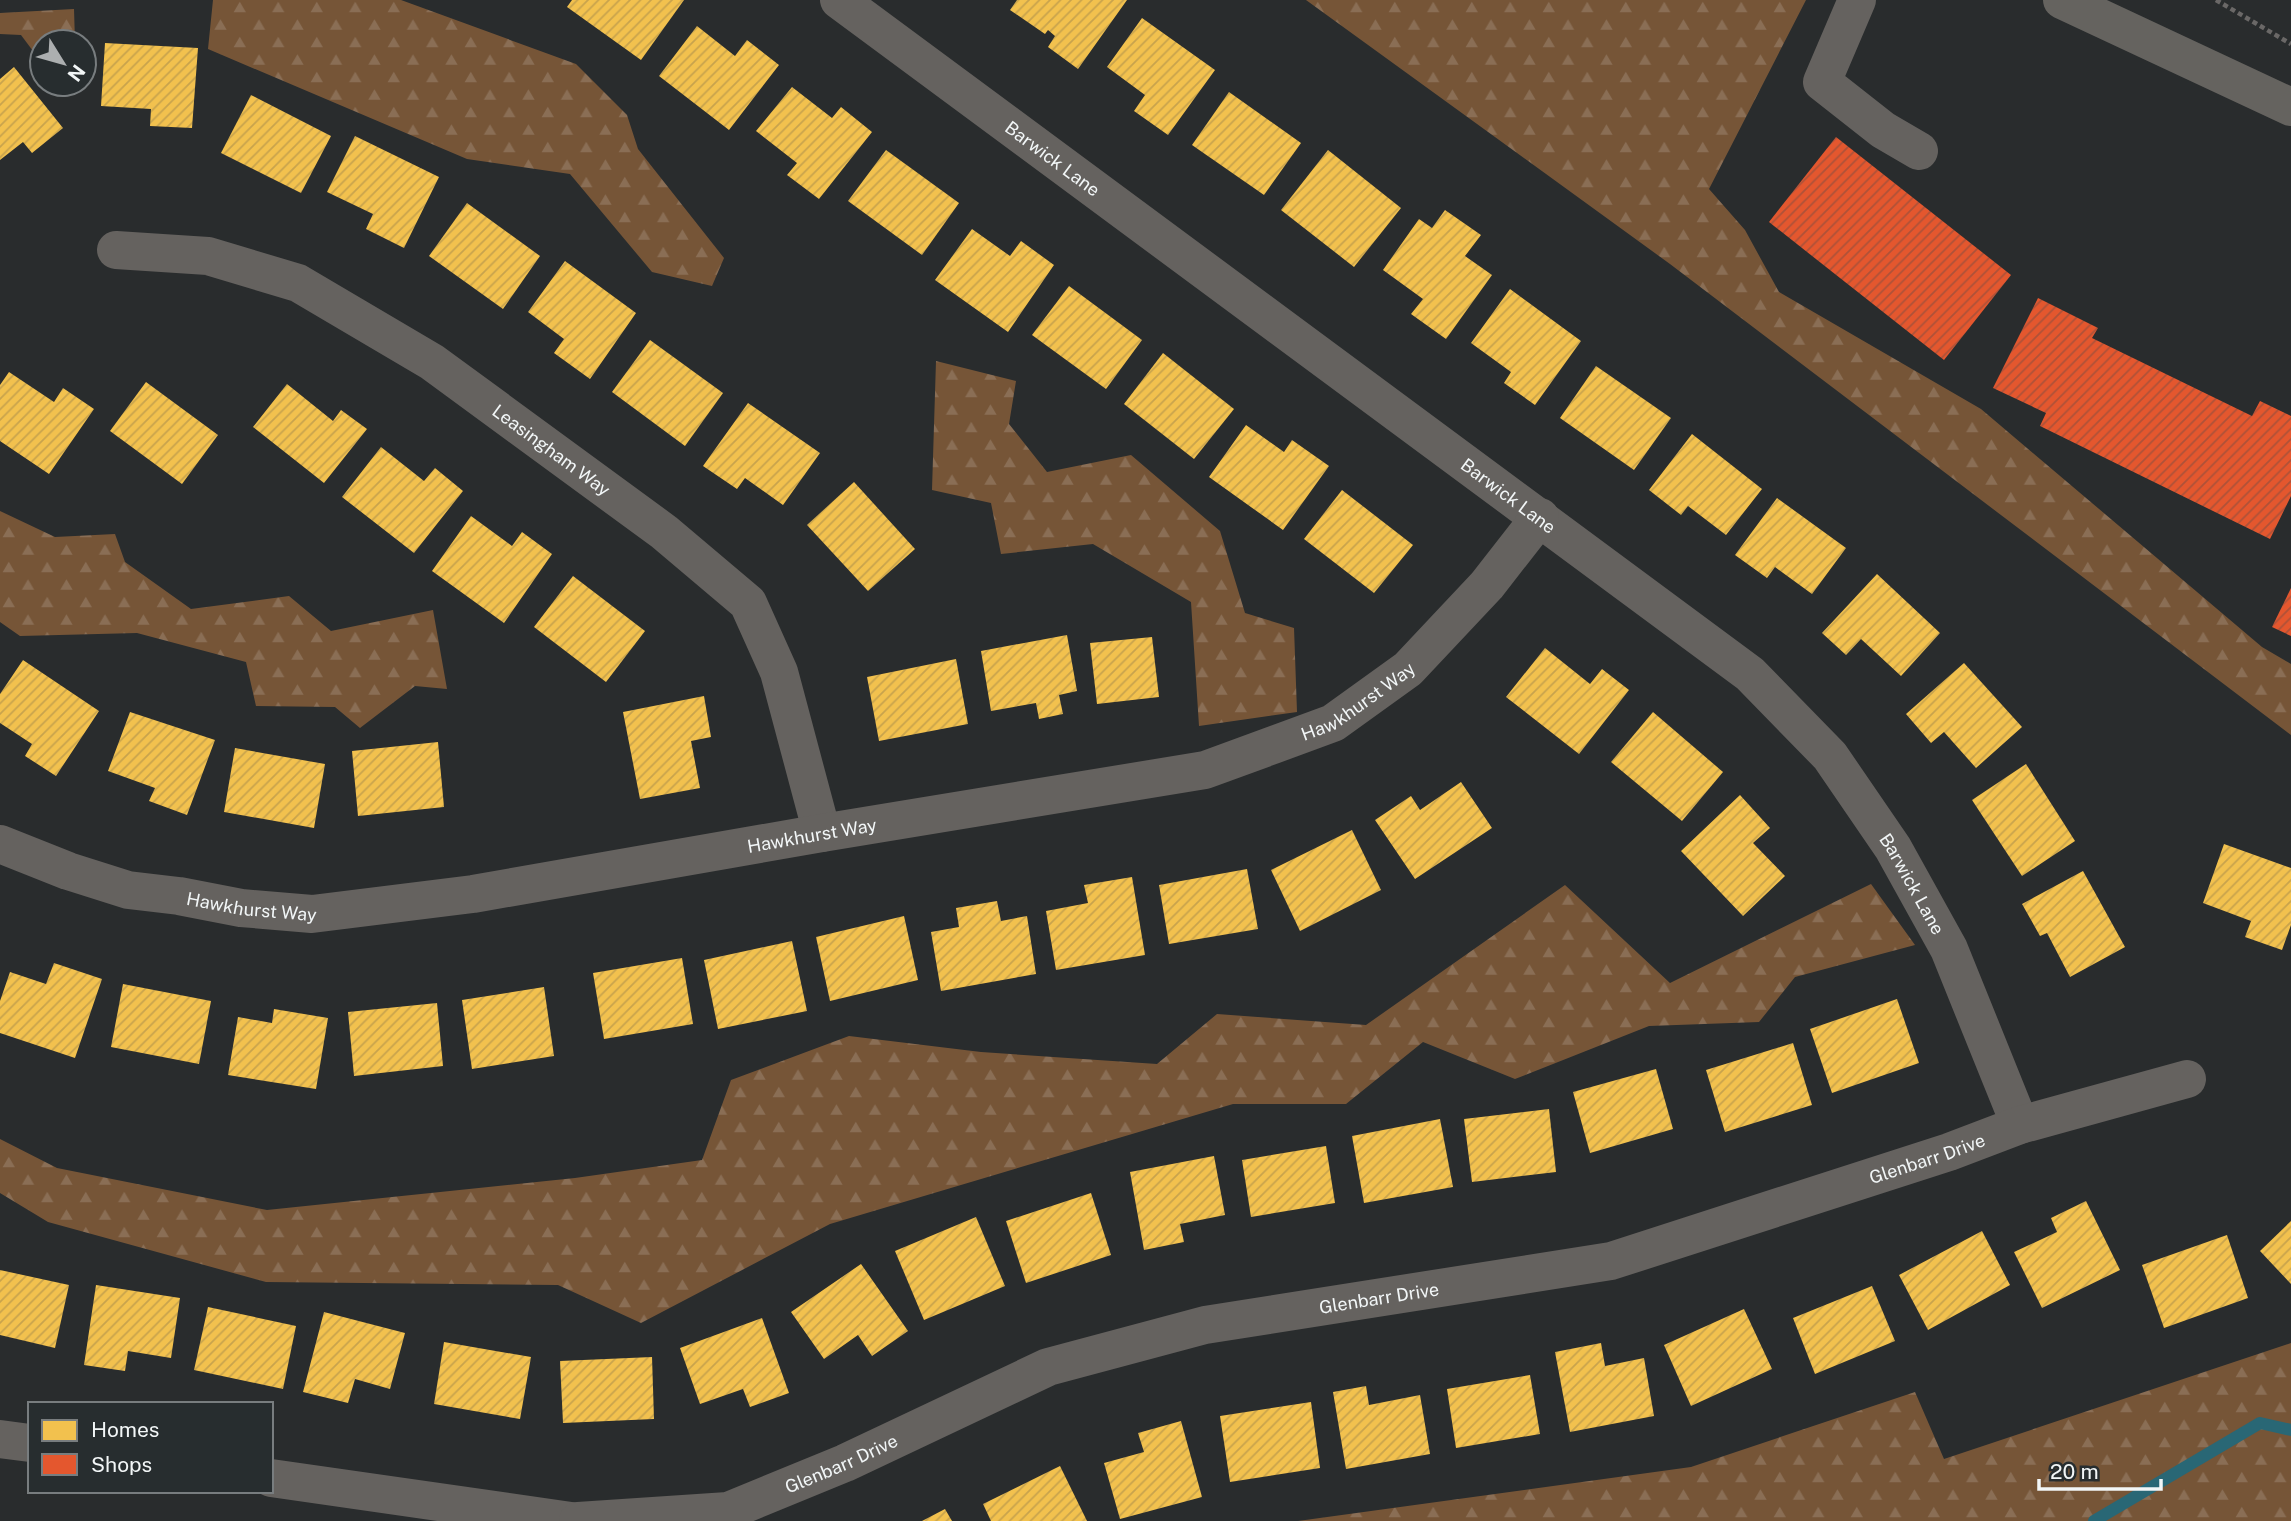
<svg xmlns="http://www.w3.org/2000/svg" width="2291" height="1521" font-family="'Public Sans',sans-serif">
  <defs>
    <pattern id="forest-firs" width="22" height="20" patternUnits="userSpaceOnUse" patternTransform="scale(1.75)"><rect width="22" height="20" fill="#765537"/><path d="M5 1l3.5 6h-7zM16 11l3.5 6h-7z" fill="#8a6e55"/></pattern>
    <pattern id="homes-hatch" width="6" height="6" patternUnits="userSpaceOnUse" patternTransform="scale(1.75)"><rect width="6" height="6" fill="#f2c14e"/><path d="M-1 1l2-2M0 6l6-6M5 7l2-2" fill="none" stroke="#c8a34d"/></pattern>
    <pattern id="shops-hatch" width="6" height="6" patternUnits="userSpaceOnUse" patternTransform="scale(1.75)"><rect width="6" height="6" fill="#e4572e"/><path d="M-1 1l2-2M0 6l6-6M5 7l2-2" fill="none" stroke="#ae5238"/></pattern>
  </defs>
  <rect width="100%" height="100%" fill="#292c2d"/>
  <g fill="url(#forest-firs)">
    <polygon points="213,0 401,0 576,64 627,115 638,149 724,258 712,286 652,272 570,174 467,159 208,49"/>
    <polygon points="1306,0 1806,0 1709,189 1745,230 1779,292 1981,409 2262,647 2291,664 2291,735 1670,264"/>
    <polygon points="74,9 75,42 42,42 42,63 21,35 0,34 0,13"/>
    <polygon points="936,361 1016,381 1009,424 1047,472 1131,455 1220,531 1245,613 1294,628 1297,712 1199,726 1191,602 1093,544 1001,554 991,503 932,490"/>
    <polygon points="0,511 55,537 115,534 125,562 191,609 289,596 331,631 433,610 447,689 415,686 360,728 335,707 256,706 246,662 137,633 20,636 0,622"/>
    <polygon points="1871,884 1915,945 1795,977 1759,1022 1649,1026 1515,1079 1423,1042 1346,1104 1233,1104 830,1224 641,1323 558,1285 266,1282 48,1222 0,1193 0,1139 57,1168 267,1210 575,1178 702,1160 731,1080 849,1036 981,1052 1157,1064 1217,1014 1366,1025 1565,885 1670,983"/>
    <polygon points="2291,1343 2291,1521 1298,1521 1691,1467 1915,1392 1944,1459"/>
  </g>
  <g fill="url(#homes-hatch)">
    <polygon points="572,0 684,0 641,60 567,7"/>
    <polygon points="1017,0 1127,0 1078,69 1048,47 1055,36 1048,30 1045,34 1010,10"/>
    <polygon points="1142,18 1215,70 1168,135 1134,111 1145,95 1107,67"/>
    <polygon points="697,26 735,56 747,40 779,65 729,130 659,76"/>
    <polygon points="105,43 198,48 192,128 150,126 151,109 101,106"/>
    <polygon points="14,67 63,128 32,153 23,142 0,160 0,79"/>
    <polygon points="792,87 832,118 841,107 872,132 819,199 787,175 797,163 756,131"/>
    <polygon points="1229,92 1301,143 1264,195 1192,145"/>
    <polygon points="251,95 331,136 301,193 221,153"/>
    <polygon points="355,136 439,177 404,248 366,229 373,214 327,192"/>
    <polygon points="886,150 959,203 922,255 848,201"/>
    <polygon points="1328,150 1401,208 1354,267 1281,210"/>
    <polygon points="467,203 540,256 503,309 429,256"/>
    <polygon points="1445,210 1481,235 1465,256 1492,275 1446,339 1411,314 1423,299 1383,270 1419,219 1432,228"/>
    <polygon points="972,229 1010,256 1021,241 1054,265 1008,332 935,280"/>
    <polygon points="565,261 636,313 590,379 554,353 564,339 528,312"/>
    <polygon points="1069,286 1142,340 1106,389 1032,335"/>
    <polygon points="1510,289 1581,341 1535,405 1504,383 1511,372 1471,343"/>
    <polygon points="650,340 723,393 685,446 612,392"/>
    <polygon points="1163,353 1234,409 1194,459 1124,404"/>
    <polygon points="1596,366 1671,418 1634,470 1560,418"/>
    <polygon points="9,372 54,402 63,388 94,409 49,474 0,441 0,385"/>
    <polygon points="146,382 218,435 182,484 110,431"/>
    <polygon points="287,384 333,421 341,410 367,429 324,483 253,427"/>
    <polygon points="748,403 820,453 783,505 745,478 737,489 703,466"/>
    <polygon points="1246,425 1284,452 1292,440 1329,466 1283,530 1209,477"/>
    <polygon points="1692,434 1762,489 1726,535 1688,506 1681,515 1649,490"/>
    <polygon points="381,447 424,481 435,468 463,491 414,553 342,497"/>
    <polygon points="854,482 915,549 868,591 807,525"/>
    <polygon points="1342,490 1413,545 1374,593 1304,539"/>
    <polygon points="1777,498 1846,548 1812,594 1775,567 1767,578 1735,555"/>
    <polygon points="471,516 512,546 522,532 552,554 504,623 432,571"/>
    <polygon points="1877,574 1940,633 1901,676 1861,639 1846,655 1822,633"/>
    <polygon points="573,576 645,631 606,682 534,627"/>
    <polygon points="1067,635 1077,691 1059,695 1063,714 1039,719 1036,703 991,711 981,651"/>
    <polygon points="1152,637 1159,697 1097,704 1090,643"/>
    <polygon points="1545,648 1590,684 1602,669 1629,690 1579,754 1506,697"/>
    <polygon points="956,659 968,724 879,741 867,677"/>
    <polygon points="23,660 99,711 56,776 25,756 32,744 0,723 0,694"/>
    <polygon points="1964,663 2022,727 1976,768 1944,732 1931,743 1906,714"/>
    <polygon points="704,696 711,737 691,741 700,788 640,799 623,712"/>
    <polygon points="130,712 215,740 187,815 149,801 155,788 108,771"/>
    <polygon points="1653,712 1723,772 1682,821 1611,762"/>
    <polygon points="438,742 444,807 358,816 352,751"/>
    <polygon points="235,748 325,764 314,828 224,812"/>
    <polygon points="2026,764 2075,841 2022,876 1972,800"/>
    <polygon points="1461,782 1492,828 1415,879 1375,820 1411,796 1420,810"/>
    <polygon points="1740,795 1770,828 1753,843 1785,876 1743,916 1681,851"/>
    <polygon points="1352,830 1381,890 1300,931 1271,870"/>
    <polygon points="2224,844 2291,868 2291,925 2282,950 2245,937 2251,921 2203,903"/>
    <polygon points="1247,869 1258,929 1169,944 1159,885"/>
    <polygon points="2083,871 2125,947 2070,977 2047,933 2040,936 2022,904"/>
    <polygon points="1132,877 1145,955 1056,970 1046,911 1088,903 1084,885"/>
    <polygon points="997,901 1001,921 1027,916 1036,974 941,991 931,932 959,927 956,908"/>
    <polygon points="904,916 918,980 830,1001 816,937"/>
    <polygon points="792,941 807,1011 718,1029 704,960"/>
    <polygon points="682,958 693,1024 604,1039 593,973"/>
    <polygon points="54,963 102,979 75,1058 0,1033 0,1001 10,972 46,984"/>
    <polygon points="123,984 211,1001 199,1064 111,1047"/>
    <polygon points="544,987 554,1056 472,1069 462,1000"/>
    <polygon points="1897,999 1919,1063 1832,1093 1810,1029"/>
    <polygon points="437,1003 443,1066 354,1076 348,1012"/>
    <polygon points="274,1009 328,1018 316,1089 228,1075 238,1017 272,1023"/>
    <polygon points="1793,1043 1812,1105 1725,1132 1706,1070"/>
    <polygon points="1656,1069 1673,1129 1590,1153 1573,1092"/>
    <polygon points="1549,1109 1556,1172 1472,1182 1464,1119"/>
    <polygon points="1440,1119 1453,1187 1364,1203 1352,1136"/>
    <polygon points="1326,1146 1335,1203 1251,1217 1242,1160"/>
    <polygon points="1214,1156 1225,1215 1180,1224 1184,1242 1144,1250 1130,1172"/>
    <polygon points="1091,1193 1111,1255 1026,1283 1006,1221"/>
    <polygon points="2086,1201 2120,1270 2042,1308 2014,1252 2057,1232 2051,1218"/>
    <polygon points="976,1217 1005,1286 924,1320 895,1251"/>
    <polygon points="2291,1221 2291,1284 2260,1251"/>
    <polygon points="1982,1231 2010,1285 1928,1330 1899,1275"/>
    <polygon points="2227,1235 2248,1298 2164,1328 2142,1265"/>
    <polygon points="861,1264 908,1331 872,1356 858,1335 824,1359 791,1312"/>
    <polygon points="0,1270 69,1285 55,1348 0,1335"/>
    <polygon points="96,1285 180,1298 171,1358 128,1351 125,1371 84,1365"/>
    <polygon points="1872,1286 1895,1341 1815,1374 1793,1318"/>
    <polygon points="208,1307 296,1326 283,1389 194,1370"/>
    <polygon points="1744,1309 1772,1369 1691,1406 1664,1345"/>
    <polygon points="324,1312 405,1333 390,1389 355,1379 348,1403 303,1392"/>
    <polygon points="762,1318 789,1393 750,1407 743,1389 700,1404 680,1348"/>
    <polygon points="444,1342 531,1357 520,1419 434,1404"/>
    <polygon points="1601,1343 1605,1366 1644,1358 1654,1416 1570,1432 1555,1352"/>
    <polygon points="652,1357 654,1419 563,1423 560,1361"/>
    <polygon points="1530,1375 1540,1434 1456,1448 1447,1389"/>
    <polygon points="1366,1386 1369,1405 1420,1395 1430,1454 1346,1469 1333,1392"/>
    <polygon points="1311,1402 1320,1468 1230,1482 1220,1416"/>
    <polygon points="1181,1421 1202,1497 1120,1519 1104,1463 1144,1452 1138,1433"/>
    <polygon points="1060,1466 1087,1521 991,1521 983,1504"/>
    <polygon points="945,1509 952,1521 922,1521"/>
  </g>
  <g fill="url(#shops-hatch)">
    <polygon points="1836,137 2011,275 1944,360 1769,222"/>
    <polygon points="2038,298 2098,328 2092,338 2252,416 2260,401 2291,416 2291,496 2270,539 2040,426 2046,413 1993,388"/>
    <polygon points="2291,588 2291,636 2272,627"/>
  </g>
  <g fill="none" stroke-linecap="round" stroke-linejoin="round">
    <polyline stroke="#296775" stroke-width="12" points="2094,1521 2260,1423 2291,1430"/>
    <polyline stroke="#6a6867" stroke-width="4.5" stroke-dasharray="5 3.5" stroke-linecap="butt" points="2216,0 2291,44"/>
    <g stroke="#65625f" stroke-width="38">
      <path id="s1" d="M839,0L1750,674L1830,756L1893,848L1949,949L2020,1125"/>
      <polyline points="1857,0 1822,82 1883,130 1919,151"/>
      <path id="s2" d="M116,250L208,256L298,283L432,362L664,532L748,603L779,672L822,833"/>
      <path id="s3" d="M0,844L68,871L128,890L179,896L241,908L312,914L473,894L822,833L1205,770L1333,723L1408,669L1487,585L1540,517"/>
      <polyline points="0,1439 30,1443"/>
      <polyline points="271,1478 571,1521"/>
      <path id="s4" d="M578,1521L728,1511L845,1463L1048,1367L1205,1325L1611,1261L1949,1152L2020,1125L2187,1079"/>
    </g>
    <polyline stroke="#65635f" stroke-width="38" points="2062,0 2291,107"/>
  </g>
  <g text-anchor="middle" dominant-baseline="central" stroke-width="7" stroke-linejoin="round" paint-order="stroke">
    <g font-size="18" fill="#f2f6f7" stroke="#272d2f">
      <text stroke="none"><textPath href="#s1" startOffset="266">Barwick Lane</textPath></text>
      <text stroke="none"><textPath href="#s2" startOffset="490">Leasingham Way</textPath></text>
      <text stroke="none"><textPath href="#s1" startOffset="833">Barwick Lane</textPath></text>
      <text stroke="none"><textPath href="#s3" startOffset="1395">Hawkhurst Way</textPath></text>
      <text stroke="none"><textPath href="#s3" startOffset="828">Hawkhurst Way</textPath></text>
      <text stroke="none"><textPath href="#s1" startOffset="1400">Barwick Lane</textPath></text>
      <text stroke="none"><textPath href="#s3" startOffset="261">Hawkhurst Way</textPath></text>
      <text stroke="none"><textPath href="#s4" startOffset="1407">Glenbarr Drive</textPath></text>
      <text stroke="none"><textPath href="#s4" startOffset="840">Glenbarr Drive</textPath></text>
      <text stroke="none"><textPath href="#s4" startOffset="273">Glenbarr Drive</textPath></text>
    </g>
  </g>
  <rect x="28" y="1402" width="245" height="91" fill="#272d2f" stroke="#787d7f" stroke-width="2"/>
  <rect x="42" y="1420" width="35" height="21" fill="#f2c14e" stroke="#787d7f" stroke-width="2"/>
  <text x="91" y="1437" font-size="21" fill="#f2f6f7">Homes</text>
  <rect x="42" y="1454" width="35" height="21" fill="#e4572e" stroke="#787d7f" stroke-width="2"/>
  <text x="91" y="1472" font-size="21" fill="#f2f6f7">Shops</text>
  <g transform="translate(63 63) rotate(127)"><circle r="33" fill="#272d2f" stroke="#787d7f" stroke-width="2"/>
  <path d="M0-5L12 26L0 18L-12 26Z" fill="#acafb0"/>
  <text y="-10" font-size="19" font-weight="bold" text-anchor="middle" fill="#f2f6f7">N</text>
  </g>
  <path d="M2039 1479v10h122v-10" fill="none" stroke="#f2f6f7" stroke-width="3.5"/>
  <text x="2050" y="1479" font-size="21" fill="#f2f6f7" stroke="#272d2f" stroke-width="5" paint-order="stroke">20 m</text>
</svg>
